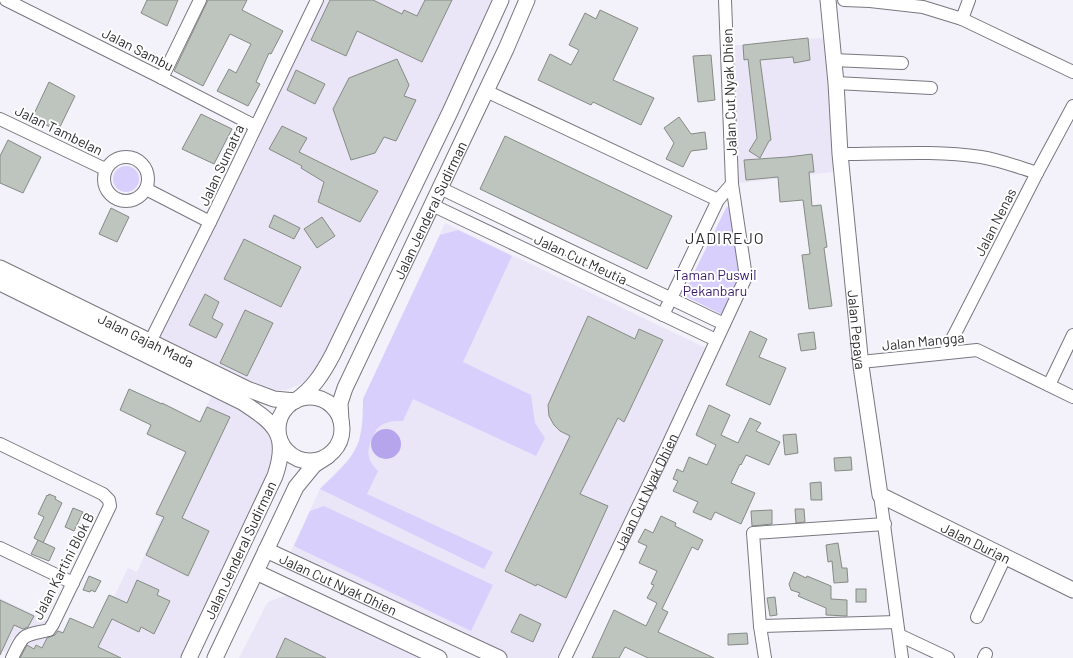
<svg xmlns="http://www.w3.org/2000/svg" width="1073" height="658" font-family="Barlow,sans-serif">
  <rect width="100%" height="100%" fill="#f3f1fa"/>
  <g fill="#eae6f7">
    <polygon points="318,0 497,0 318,368 310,378 299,385 286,390 272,390 265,388 154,336"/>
    <polygon points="831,37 841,171 732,184 727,45 743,45"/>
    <polygon points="445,223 706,348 561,658 510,658 289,555 320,489 350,458 359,441 362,422 363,399"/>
    <polygon points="212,395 257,418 269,428 278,456 188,658 84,658 128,568 137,572 161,518 155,515"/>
    <polygon points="290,594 429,658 239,658 266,605 270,601"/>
    <polygon points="0,598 53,624 54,627 87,644 29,658 34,648 13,637 6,652 0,649"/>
  </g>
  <g fill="#d9cffd">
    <circle cx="126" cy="179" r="13"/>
    <polygon points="734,202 744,276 725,316 683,295 726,208"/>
    <path d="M458,230L512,256L463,362L531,395L535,423L545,438L536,456L413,399L403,421C394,421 386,421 379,427C377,428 375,432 374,435C366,449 366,460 378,471L367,494L493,552L484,569L320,489C334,475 352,461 359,441C363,428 363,413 363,399L440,235Z"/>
    <polygon points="324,506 493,585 471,631 294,546 310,511"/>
  </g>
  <circle fill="#b6a5ec" cx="386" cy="444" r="15"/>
  <g fill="#bec5be" stroke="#858b84">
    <polygon points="147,0 178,0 167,26 141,13"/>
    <polygon points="208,0 247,0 242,10 283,31 271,54 269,53 256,82 260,84 248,106 217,91 229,69 236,73 251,44 230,34 203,86 174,71"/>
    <polygon points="330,0 373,0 402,14 404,10 417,16 425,0 452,0 422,62 357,31 346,56 311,40"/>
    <polygon points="600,10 638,28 613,80 654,98 641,125 593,102 591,105 538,80 550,54 571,65 579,50 569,45 585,13 596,19"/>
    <polygon points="808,38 810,60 794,63 793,57 760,60 771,140 769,141 760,158 749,151 757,138 748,59 744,60 743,45"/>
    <polygon points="711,55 715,100 698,102 693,56"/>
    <polygon points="397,59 409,85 404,96 416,100 396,141 384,137 375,153 351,160 333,109 349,78"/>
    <polygon points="296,70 325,84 315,104 287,90"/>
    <polygon points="49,82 75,96 58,131 32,118"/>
    <polygon points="201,114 232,129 214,164 182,149"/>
    <polygon points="679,117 691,134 705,132 707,149 691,151 683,167 666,159 674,143 664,128"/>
    <polygon points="282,126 307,138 299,152 378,191 360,222 318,202 324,182 301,168 302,166 269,149"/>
    <polygon points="505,136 672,216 647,269 480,189"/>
    <polygon points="8,140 41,157 23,193 0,183 0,156"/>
    <polygon points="812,154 814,172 809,172 812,206 821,205 827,247 824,248 832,306 809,309 802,255 810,254 803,200 780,202 778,177 746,180 744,160 788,157"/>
    <polygon points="111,208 129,217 117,242 99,234"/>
    <polygon points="274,215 300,228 294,239 269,227"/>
    <polygon points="322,217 335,236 317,248 304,229"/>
    <polygon points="244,239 301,267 281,307 224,279"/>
    <polygon points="205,294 219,302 212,318 223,324 216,338 189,325"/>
    <polygon points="245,310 273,323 247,376 220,363"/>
    <polygon points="588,316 635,339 639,329 663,340 624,422 618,418 580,494 608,506 566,598 537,584 536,586 505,571 570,436 560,431 554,425 549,416 548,405"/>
    <polygon points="750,331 767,339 759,357 786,368 770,405 726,385"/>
    <polygon points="814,332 816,349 801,351 798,334"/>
    <polygon points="129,389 162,404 162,403 200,422 207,407 230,417 182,518 209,531 188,576 146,555 164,517 156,514 186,452 147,434 151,425 120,410"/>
    <polygon points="709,405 730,415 721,435 738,443 750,418 761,423 756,431 780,442 769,465 746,455 741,465 740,464 731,483 755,493 741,524 715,512 711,520 693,512 698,502 673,491 678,481 673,479 677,469 683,472 689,457 707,465 716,445 696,435"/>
    <polygon points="796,434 798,453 785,455 783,435"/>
    <polygon points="851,457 852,470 835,471 834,458"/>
    <polygon points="821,482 822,500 811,500 810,483"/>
    <polygon points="49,494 56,497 55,499 62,503 43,543 34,538 44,517 38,514 47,495 48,496"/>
    <polygon points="73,508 83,512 74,531 65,527"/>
    <polygon points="795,509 804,509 805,522 796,523"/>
    <polygon points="772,510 772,524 752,526 751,511"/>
    <polygon points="661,516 676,523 675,526 703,540 698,550 692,547 662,609 668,612 658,632 714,658 648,658 625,647 619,658 592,658 614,610 646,626 657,603 647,598 654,585 651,584 657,571 639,563 647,546 638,542 645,529 653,533"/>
    <polygon points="38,540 55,548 49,561 31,554"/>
    <polygon points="838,543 842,568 847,568 848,582 834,583 832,561 828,562 826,545"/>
    <polygon points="794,572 806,578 807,576 831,586 831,599 847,600 847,616 826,615 826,608 798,596 800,593 791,590 789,584"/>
    <polygon points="89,576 101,581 95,592 91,590 90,592 83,590"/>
    <polygon points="137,580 159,590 157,595 170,601 154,634 141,627 139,632 112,619 98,647 121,658 20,658 27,645 34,649 36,645 42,648 47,638 55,635 58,631 63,633 70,618 93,628 109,595 127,603"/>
    <rect x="856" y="589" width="10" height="13"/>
    <polygon points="775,597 777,615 770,616 767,598"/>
    <polygon points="0,600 34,616 28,627 23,629 14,625 0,655"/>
    <polygon points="520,614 541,624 533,642 511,632"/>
    <polygon points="747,633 748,644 728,645 728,634"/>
    <polygon points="285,638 326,658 276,658"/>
  </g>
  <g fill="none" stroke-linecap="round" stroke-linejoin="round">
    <g stroke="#79777f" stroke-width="14">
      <g id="minor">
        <polyline points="6,0 162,78 255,126"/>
        <polyline points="844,0 870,1 923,7 962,19 1073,72"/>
        <polyline points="962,19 969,0"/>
        <polyline points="833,60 902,63"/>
        <polyline points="162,78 200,0"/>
        <polyline points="836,83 931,88"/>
        <polyline points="486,91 718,200"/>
        <polyline points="0,119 105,169"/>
        <path d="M840,154C886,154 935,150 981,157C1000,160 1018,167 1037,173"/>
        <circle cx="126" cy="179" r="22"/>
        <polyline points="440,188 724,324"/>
        <polyline points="146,189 210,222"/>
        <polyline points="432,205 716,340"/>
        <polyline points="663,315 718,200 732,184"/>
        <polyline points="150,342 210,222 317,0"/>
        <polyline points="945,353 1037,173 1073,106"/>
        <polyline points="861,362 977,350 1073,397"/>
        <polyline points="1049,385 1073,335"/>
        <path d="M0,444L103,494L109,500L110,506L53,624L49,630C22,636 24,633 12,658"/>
        <polyline points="880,495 902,658"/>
        <polyline points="0,548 73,583"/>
        <polyline points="977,617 1005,557"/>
        <polyline points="760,626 897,622"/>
        <polyline points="899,635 948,658"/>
        <path id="s1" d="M565,658L666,449L746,277L732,184L725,0"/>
        <polyline points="765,658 760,626 753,533 885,524"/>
        <polyline points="984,658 986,654"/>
      </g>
    </g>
    <g stroke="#79777f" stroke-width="17">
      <g id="major">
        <path id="s2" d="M828,0L836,83L840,154L861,366L880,495L1073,590"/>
        <path id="s3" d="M0,268L247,389L274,399L295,401"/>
        <path d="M0,283L242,402C276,424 289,435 275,476L189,658"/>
        <circle cx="310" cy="429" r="32"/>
        <path d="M295,401C313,389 323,373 333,354L450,112L501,0"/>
        <path id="s4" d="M341,421L340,403L345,388L506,49L527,0"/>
        <path id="s5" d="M266,550L499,658"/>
        <polyline points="256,572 439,658"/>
        <polyline points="215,658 296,487 314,465 328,456"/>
      </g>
    </g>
    <use href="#minor" stroke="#fff" stroke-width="12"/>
    <use href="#major" stroke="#fff" stroke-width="15"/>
  </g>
  <g text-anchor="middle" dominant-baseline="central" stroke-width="4" stroke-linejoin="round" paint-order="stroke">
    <g font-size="14" fill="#2d2c2f" stroke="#fff">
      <text transform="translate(138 49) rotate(27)">Jalan Sambu</text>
      <text transform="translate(729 92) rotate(-92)">Jalan Cut Nyak Dhien</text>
      <text transform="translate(59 130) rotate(26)">Jalan Tambelan</text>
      <text transform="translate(221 165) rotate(-65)">Jalan Sumatra</text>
      <text stroke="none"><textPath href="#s4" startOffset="231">Jalan Jenderal Sudirman</textPath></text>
      <text transform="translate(995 222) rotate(-63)">Jalan Nenas</text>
      <text transform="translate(581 259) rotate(25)">Jalan Cut Meutia</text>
      <text stroke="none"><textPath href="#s2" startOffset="331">Jalan Pepaya</textPath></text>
      <text stroke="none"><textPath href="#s3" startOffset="163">Jalan Gajah Mada</textPath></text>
      <text transform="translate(923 341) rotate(-6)">Jalan Mangga</text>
      <text stroke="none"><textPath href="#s1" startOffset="185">Jalan Cut Nyak Dhien</textPath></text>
      <text stroke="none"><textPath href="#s2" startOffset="605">Jalan Durian</textPath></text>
      <text transform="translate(240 550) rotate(-65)">Jalan Jenderal Sudirman</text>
      <text transform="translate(63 566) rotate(-63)">Jalan Kartini Blok B</text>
      <text stroke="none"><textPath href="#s5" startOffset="80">Jalan Cut Nyak Dhien</textPath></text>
    </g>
    <g font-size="14" fill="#391a6b" stroke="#fff">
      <text x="715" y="274">Taman Puswil<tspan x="715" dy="16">Pekanbaru</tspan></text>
    </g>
    <g font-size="16" letter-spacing="1" fill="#2d2c2f" stroke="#fff">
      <text x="725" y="237">JADIREJO</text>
    </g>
  </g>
</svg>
